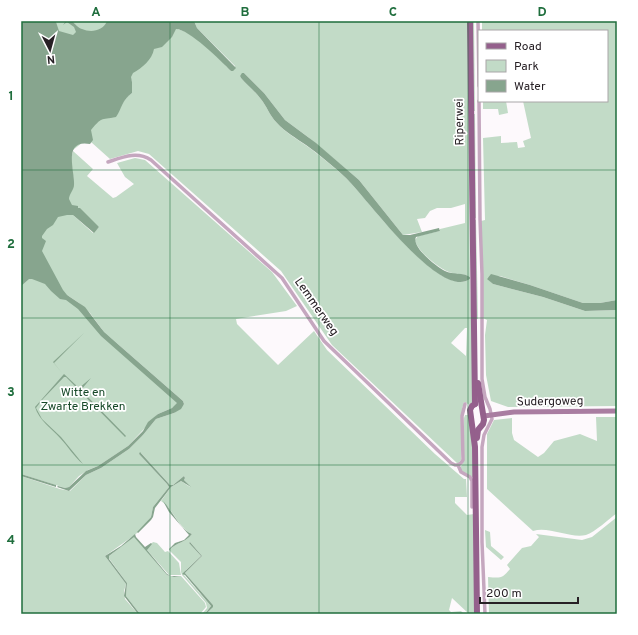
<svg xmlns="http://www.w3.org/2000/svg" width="638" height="635" font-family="Overpass,sans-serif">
  <rect width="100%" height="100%" fill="#fdf9fc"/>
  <g fill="#c2dbc7" fill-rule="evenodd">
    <path d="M21,21H187L178,29C196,34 218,57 231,71L235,66L197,28L194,21H467L470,277C464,273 458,275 452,273C440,270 417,251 415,240L418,236L440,231V229L465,223V204L451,208H437L430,211L425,218L417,219L422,232L403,235L359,180L308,137L285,120L264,93L244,73L240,76L241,78C247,85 255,91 260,98C267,106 269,115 277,123C287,134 299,140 311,149C323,158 335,168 346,178C366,197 440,300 470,279L474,400L470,405L464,402L462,409L461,460L458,464L332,345L281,271L149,154L138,151L110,159L91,142L82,143L69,153L74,183L71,159L73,151L93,169L87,176L113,198L116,197L134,184L125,177L117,163L135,158L145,160L272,272L297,306L286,311L236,319L237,324L278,365L314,331L327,350L435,454L464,479H466L467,497H455V503L467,515L474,514L475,610L474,614H469L452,598L449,610L451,612L461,611L464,614H206L211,609L213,605L185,573L202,556L190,542L189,543L201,556L186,570L184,575L211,606L205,614H202L207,608L206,603L182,575L181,572V562L169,550C177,542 185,543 192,534C179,529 172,507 161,501L171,487L181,481L190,487L184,480L185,478L184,476L173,485H170L141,453L139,454L167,484L169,487L153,507L151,517L136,534L105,556L126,584L124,591L125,599L138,614H21V476L60,489L70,491L86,475L101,468L129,449L143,435L156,419L174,413L184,404L183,401L104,332L90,313L79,303L67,295L79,308L178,402L177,405L172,408L158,414L128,446L98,466L88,470L79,476L69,487L65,488L21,474ZM130,77L132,82V93C118,102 123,117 105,118L110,115L127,95ZM73,215L99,227L93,233ZM465,328H467L466,356L451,343Z"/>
    <polygon points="472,21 474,21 475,111 473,111"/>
    <polygon points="482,21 617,21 617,300 600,303 583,303 530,285 500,276 487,278 493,284 543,297 585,311 617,310 617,406 508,407 491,401 486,375 485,335 487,320 483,318 481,221 485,220 483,138 501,136 501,143 517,142 518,148 525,147 523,141 531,138 523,101 607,101 607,31 482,31"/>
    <polygon points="483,101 506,101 508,113 499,115 498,109 483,109"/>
    <polygon points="473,114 475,114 476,218 474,218"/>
    <polygon points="474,220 476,220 478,319 475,319"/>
    <polygon points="465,415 468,415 471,424 474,478 462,472 460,468 463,463 464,418"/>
    <path d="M596,417H617V513C609,519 595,532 586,535C571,539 549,526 533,531L487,489V434L494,420L512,418V433L514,440L538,457L544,453L554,441L580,434L597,441Z"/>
    <path d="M617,517V614H489L488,577C500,578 502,579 510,569L507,565L522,548L531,546L539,537L536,534L582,540L592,537Z"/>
    <polygon points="485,530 490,532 491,546 504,557 501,560 486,547"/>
    <polygon points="133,537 135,537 167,575 174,577 181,576 205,603 206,607 200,614 140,614 126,596 127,583 108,557"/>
    <polygon points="153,542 157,543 165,552 168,551 179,563 181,575 169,575 147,550 147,548"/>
  </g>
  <g fill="#87a58e">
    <path d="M21,21H53L56,22L59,31L73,35L76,32L74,27L67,22L63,25L66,21H72C75,24 78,28 82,29C91,33 103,31 107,21H194L197,28L236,68L233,71H231C221,61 189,29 176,29L172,37L162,47L154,49C152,60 142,68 133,73L131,77L132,82V93C122,100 122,108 116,117C100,120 102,117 91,130L93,140L90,144C62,139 75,171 74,185C74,190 69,194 69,199L72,205L78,206V208H80L99,227L94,233L73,215H67L58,217L53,225L47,229L42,236V238L46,241L42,251L63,290L67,295L85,307L104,332L183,401L184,404L181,409L174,413L156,419L143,435L129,449L101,468L86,475L69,491L57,487L58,486L65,488L69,487L86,471L98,466L128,446L143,431L148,422L158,414L172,408L177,403L101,336L78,309L66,300L60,299L51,291L45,284L32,279H29L21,286Z"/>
    <path d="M242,73H244L264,93L285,120L316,143L359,180L403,235H410L439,228L440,231L416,237C411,247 437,267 445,271C453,275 463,272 470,277V279C440,301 366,197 346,178C334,167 320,155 306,145C296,138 285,132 277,123C269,115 267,106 260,98C255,91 247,85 241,78L240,76Z"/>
    <polygon points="491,274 530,285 583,303 600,303 617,300 617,310 585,311 543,297 493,284 487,279"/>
    <polygon points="84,333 54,363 62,373 53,362"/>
    <path d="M64,374L79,388L91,378L81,390L126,436L125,437L66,377H64L42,400L36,408L42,419L61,437L83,464C74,457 68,446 60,438C51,428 39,420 35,407Z"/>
    <polygon points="140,452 170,485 173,485 184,476 185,478 184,480 191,487 181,481 171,487 165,495 155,508 153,517 151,520 138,533 137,532 151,517 153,507 169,487 167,484 139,454"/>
    <polygon points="21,474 56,485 56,487 21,476"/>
    <path d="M163,501C172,510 181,531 192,534C185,543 177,542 169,550V549L175,543L184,540L189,535L169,512Z"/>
    <polygon points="135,534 136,537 145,547 151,543 152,544 147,550 167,574 171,576 181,576 174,577 167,575 134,537 109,556 109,559 127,583 126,596 140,614 138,614 124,596 126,584 105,556 121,546"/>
    <polygon points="190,542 202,556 185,573 213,605 213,607 206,614 205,614 211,606 185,575 182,574 201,556 189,543"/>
  </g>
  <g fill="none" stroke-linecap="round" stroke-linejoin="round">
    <g stroke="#c5a7bf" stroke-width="3.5">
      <polyline points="478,21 479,86"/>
      <polyline points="479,101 480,219 482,274 482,379 485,397 490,409 492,419 484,435 482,447 482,542 485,614"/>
      <path d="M108,162C123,157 137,151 151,160L282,278L324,341L451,463L455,465H458L461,472L470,477L472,481V507"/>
      <polyline points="458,465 461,463 463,460 462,416 465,404"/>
    </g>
    <polyline stroke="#a97da1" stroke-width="5" points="484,416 514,412 617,411"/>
    <g stroke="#94608c" stroke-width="6">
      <polyline points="470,21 475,404"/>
      <polyline points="475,404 472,406 470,410 475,447 477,614"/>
      <polyline points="477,438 478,430 483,424 484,420 478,383"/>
    </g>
  </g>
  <path fill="none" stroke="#1f6e3d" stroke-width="1" stroke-opacity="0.55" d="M170,21V614M319,21V614M468,21V614M21,170H617M21,318H617M21,465H617"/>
  <g text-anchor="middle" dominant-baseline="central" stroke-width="3.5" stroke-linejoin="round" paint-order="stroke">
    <g font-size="12" fill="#272025" stroke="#fff">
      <text transform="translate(460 122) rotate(-91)">Riperwei</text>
      <text transform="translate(316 307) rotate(55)">Lemmerweg</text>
      <text transform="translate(550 402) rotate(-1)">Sudergoweg</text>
    </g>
    <g font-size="12" fill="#174929" stroke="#fff">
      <text x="83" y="393">Witte en<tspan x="83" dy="14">Zwarte Brekken</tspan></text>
    </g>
  </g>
  <rect width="638" height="635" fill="none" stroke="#ffffff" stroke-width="44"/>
  <rect x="478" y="30" width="130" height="72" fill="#ffffff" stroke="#a9a6a8"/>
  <rect x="486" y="43" width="20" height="6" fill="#94608c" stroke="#a9a6a8"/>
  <text x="514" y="50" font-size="12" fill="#272025">Road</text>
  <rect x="486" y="60" width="20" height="12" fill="#c2dbc7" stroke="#a9a6a8"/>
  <text x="514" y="70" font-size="12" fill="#272025">Park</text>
  <rect x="486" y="80" width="20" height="12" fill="#87a58e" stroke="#a9a6a8"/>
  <text x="514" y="90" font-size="12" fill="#272025">Water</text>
  <g transform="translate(50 50) rotate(174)" stroke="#ffffff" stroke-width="3" paint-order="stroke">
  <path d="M0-3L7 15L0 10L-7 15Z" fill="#272025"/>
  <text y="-6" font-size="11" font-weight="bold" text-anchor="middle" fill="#272025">N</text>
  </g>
  <path d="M480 597v6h98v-6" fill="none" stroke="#272025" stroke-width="2"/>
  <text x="486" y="597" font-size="12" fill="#272025" stroke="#ffffff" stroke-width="3" paint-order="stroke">200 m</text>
  <rect x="22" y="22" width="594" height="591" fill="none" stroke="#1f6e3d" stroke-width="1.5"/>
  <g font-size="13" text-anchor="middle" font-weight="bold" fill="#1f6e3d">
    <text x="96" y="16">A</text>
    <text x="245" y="16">B</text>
    <text x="393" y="16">C</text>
    <text x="542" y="16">D</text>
    <text x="11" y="100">1</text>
    <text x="11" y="248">2</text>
    <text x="11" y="396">3</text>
    <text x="11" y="544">4</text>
  </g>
</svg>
